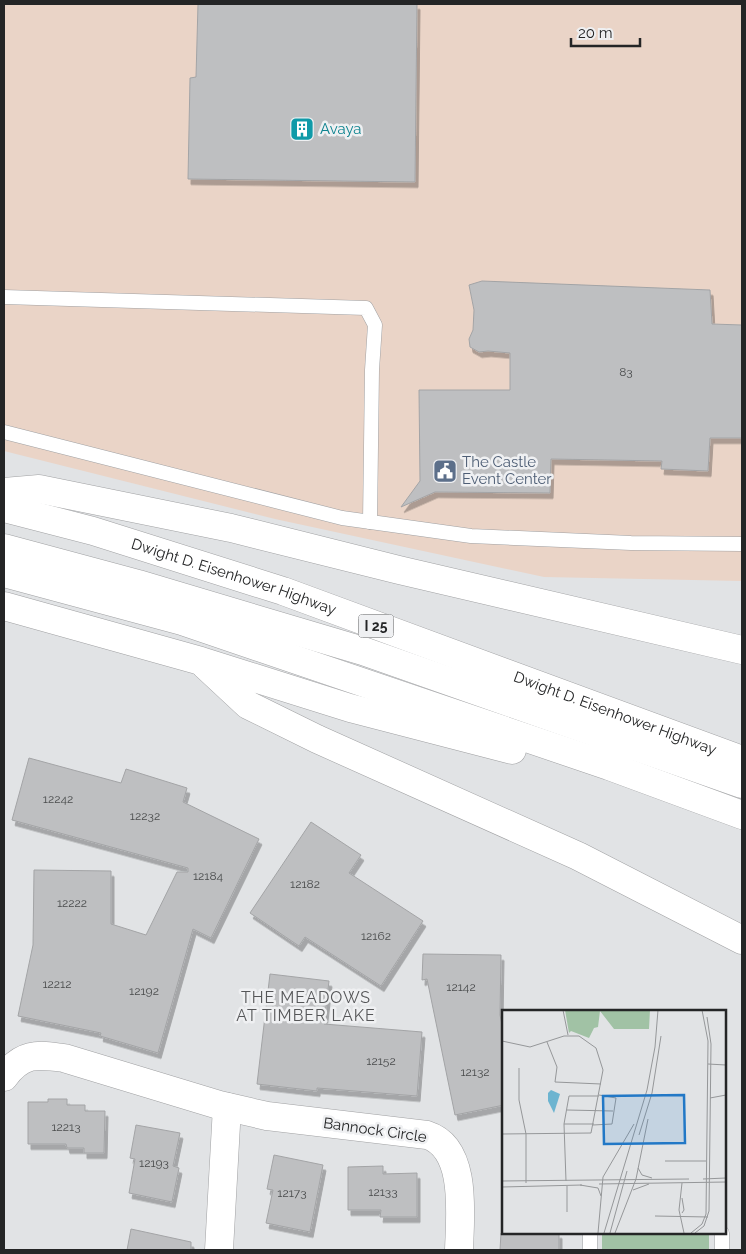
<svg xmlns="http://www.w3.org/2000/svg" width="746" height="1254" font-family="Raleway,sans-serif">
  <defs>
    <filter id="shadow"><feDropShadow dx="3" dy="5.5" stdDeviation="0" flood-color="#0004"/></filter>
  </defs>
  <rect width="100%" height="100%" fill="#e1e3e5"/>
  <polygon fill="#ead4c7" points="4,4 742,4 742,581 544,577 275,519 4,451"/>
  <rect fill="#a1c2a5" x="602" y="1233" width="107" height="17"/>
  <g fill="#bebfc1" stroke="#a3a4a6" filter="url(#shadow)">
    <polygon points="198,4 417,4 415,182 188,179 190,78 196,77"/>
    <polygon points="482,281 710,290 712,324 742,325 742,438 710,438 708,471 661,469 662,461 551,459 550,493 435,492 401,507 420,481 419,390 510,390 510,353 488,351 479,352 470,347 469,339 473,330 474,310 469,285"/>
    <polygon points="29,758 121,783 126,769 187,788 183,802 259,839 211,938 193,929 158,1053 100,1036 101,1033 18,1016 33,945 34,870 111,871 111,924 146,935 177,872 188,872 188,868 12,820"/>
    <polygon points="311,822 361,855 349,873 423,921 381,986 305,937 299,946 250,913"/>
    <polygon points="423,954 501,955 500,1015 504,1034 504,1105 455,1115 427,979 422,980"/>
    <polygon points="270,974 329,981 324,1024 422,1032 417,1096 317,1088 317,1091 257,1084"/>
    <polygon points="48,1099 67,1099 67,1105 85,1105 85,1111 105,1111 104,1153 84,1153 84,1148 67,1148 66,1144 28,1144 28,1102 48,1102"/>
    <polygon points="136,1125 180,1133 173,1166 179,1168 172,1202 129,1193 135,1159 130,1158"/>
    <polygon points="274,1155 323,1165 310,1232 266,1223 273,1190 267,1189"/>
    <polygon points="383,1166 383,1174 417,1173 417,1217 380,1217 381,1210 348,1210 348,1167"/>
    <polygon points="131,1229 191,1242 191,1250 127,1250"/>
    <polygon points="501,1233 559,1233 559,1250 500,1250"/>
  </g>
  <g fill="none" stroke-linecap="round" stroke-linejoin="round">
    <g stroke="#a0a1a3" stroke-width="15">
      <g id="service">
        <polyline points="4,297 366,308 375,325 372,370 370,522"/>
        <polyline points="4,432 342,518 471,536 631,543 742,544"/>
        <polyline points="590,1233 590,1250"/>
        <polyline points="722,1233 722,1250"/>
      </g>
    </g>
    <g stroke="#a0a1a3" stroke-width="29">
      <g id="minor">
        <path d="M4,1077C22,1053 36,1054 64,1058L219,1105L267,1116L427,1135C468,1148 460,1216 459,1250"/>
        <polyline points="219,1250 227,1107"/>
      </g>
    </g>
    <g stroke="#a0a1a3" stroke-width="29">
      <g id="motorway">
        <polyline points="4,492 39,489 231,528 399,570 742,650"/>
        <path id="s1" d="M4,508L93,531L283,591L742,760"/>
        <polyline points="4,548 138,584 363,651 742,784"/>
        <polyline points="4,573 182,621 609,766 742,815"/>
        <polyline points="4,606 201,661 350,708 512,750"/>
        <polyline points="205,665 248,705 317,739 578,856 742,940"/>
      </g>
    </g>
    <use href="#service" stroke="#fff" stroke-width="14"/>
    <use href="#minor" stroke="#fff" stroke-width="28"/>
    <use href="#motorway" stroke="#fff" stroke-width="28"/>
  </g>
  <defs>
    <g id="building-square" transform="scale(1.25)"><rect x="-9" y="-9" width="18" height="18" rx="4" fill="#0f9aa8" stroke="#eff0f2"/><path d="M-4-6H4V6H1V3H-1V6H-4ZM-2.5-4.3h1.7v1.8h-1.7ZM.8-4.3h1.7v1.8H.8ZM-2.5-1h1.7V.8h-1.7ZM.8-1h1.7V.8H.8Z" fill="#fff"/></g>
    <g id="civic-square" transform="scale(1.25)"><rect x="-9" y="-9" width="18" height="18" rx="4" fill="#5c6f8a" stroke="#eff0f2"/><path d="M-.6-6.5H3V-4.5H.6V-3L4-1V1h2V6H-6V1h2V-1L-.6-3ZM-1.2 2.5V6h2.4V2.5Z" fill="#fff"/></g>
  </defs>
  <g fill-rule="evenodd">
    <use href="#building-square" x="302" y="129"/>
    <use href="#civic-square" x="445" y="471"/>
  </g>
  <g text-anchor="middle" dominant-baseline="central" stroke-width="5" stroke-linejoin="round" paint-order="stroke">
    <g font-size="12" fill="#4a4c4d">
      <text x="626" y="372">83</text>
      <text x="58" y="799">12242</text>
      <text x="145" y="816">12232</text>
      <text x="208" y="876">12184</text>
      <text x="305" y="884">12182</text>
      <text x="72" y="903">12222</text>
      <text x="376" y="936">12162</text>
      <text x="57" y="984">12212</text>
      <text x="461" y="987">12142</text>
      <text x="144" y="991">12192</text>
      <text x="381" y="1061">12152</text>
      <text x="475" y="1072">12132</text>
      <text x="66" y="1127">12213</text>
      <text x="154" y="1163">12193</text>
      <text x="383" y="1192">12133</text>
      <text x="292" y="1193">12173</text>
    </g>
    <rect fill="#eff0f2" stroke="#616263" stroke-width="1" x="358.5" y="614.5" width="35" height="23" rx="4"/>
    <g font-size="14" font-weight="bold" fill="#242526">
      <text x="376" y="626">I 25</text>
    </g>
    <g font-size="15" fill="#0d838f" stroke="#eff0f2" text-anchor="start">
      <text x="320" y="129">Avaya</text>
    </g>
    <g font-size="15" fill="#4e5e75" stroke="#eff0f2" text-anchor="start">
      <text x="462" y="462">The Castle<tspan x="462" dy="17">Event Center</tspan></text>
    </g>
    <g font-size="15" fill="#242526" stroke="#eff0f2">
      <text stroke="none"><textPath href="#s1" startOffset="240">Dwight D. Eisenhower Highway</textPath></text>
      <text stroke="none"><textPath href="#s1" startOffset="645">Dwight D. Eisenhower Highway</textPath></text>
      <text transform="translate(375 1130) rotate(8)">Bannock Circle</text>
    </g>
    <g font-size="16" letter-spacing="1" fill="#555658" stroke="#eff0f2">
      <text x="306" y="997">THE MEADOWS<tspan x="306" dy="18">AT TIMBER LAKE</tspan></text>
    </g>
  </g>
  <g transform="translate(502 1010)">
    <rect width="224" height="224" fill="#e1e3e5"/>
    <path d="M63,0H148L147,19H112L98,1L96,17L92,18L87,28L69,21L67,23Z" fill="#a1c2a5"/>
    <path d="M49,80L58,84L52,103L46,91V83Z" fill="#6cb4d0"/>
    <path fill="none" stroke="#959799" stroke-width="1" d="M61,0L66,25M0,31L28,37L62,26H77L94,38L101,60L89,123L0,124M45,32L55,57L53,72L99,74M206,54L224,55M17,58V90L24,124V173M208,88L224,85M65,100L111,101M62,114L64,171M92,114H62L67,86H97M91,115L110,114L114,88L97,85M137,125L150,83L159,26M163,151H204M136,158L140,165L150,168M201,169L224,168M0,171L187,169M180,173L177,200L182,223M97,174L224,172M78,175L96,178L99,186M65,176V202M0,177L80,175M131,180L147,174M180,203L182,200L180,188M153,206L206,207M96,223L101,167L132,114M102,223L145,80L153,37L156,0M108,223L125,161M113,223L134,169L146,109M189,223L200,214L204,204L206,31L200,0M193,223L202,216L207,201L209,34L205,7"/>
    <path fill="#2278c6" fill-opacity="0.15" stroke="#2278c6" stroke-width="2.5" d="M182,85L183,133L102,134L101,86Z"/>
    <rect width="224" height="224" fill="none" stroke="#242526" stroke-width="2.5"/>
  </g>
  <rect width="746" height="1254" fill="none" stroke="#242526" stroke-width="10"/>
  <path d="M571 38v8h69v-8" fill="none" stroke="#242526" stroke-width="2.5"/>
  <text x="578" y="38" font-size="15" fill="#242526" stroke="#eff0f2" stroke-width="4" paint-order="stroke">20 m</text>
</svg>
